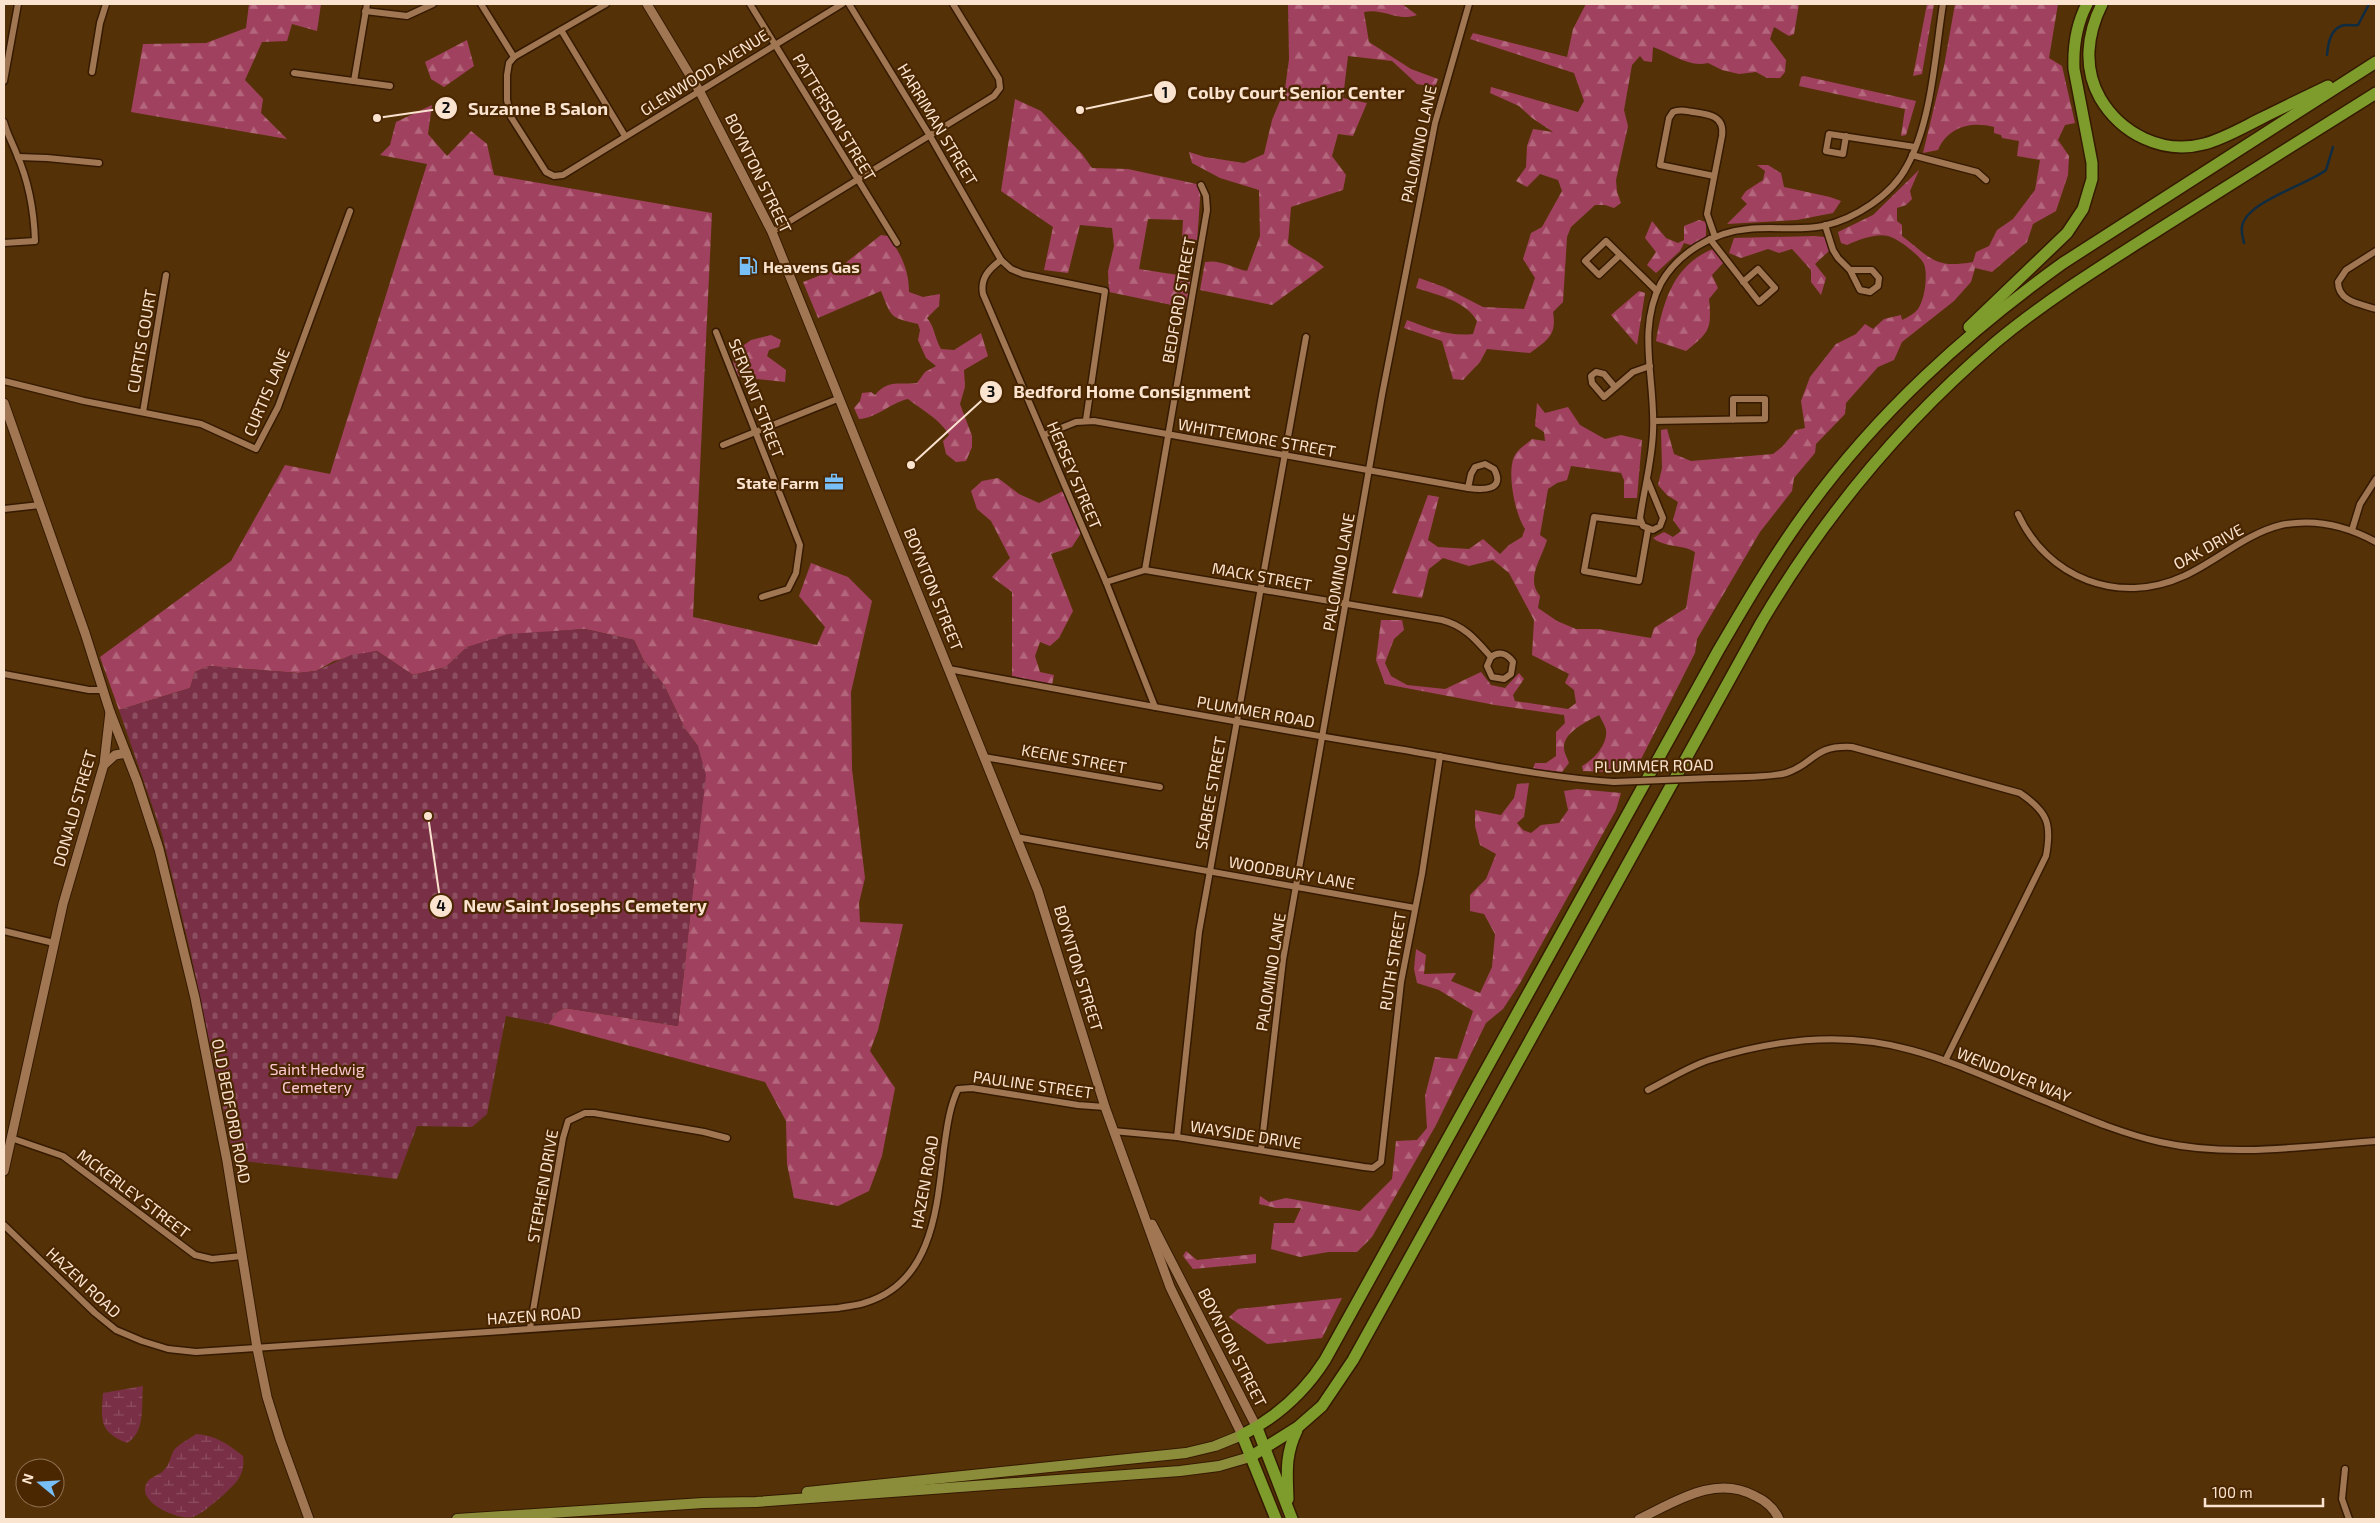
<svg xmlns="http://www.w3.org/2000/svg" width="2380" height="1523" font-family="'Exo 2',sans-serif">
  <defs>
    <pattern id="forest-firs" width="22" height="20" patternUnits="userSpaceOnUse" patternTransform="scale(1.25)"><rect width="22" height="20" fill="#a0425f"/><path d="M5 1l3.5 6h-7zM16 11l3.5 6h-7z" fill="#b3667c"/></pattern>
    <pattern id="wetland-marsh" width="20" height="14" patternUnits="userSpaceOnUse" patternTransform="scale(1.25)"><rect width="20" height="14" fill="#793046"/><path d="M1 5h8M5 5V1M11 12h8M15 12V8" fill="none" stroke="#8d4e60"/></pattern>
    <pattern id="cemetery-stones" width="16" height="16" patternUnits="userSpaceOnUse" patternTransform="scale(1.25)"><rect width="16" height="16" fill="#793046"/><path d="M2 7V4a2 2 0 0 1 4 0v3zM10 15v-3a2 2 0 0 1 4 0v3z" fill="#8d4e60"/></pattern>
  </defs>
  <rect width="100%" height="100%" fill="#553108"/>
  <g fill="url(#forest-firs)">
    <polygon points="249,4 321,4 317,31 292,24 287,41 262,42 245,80 263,99 261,113 287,139 131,112 143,44 206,43 246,28"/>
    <path d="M1288,4H1402L1417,15C1396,22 1385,8 1364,12L1369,42L1411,69L1438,79L1435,87L1417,84L1392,61L1348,56L1343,98L1367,103L1353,136L1338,134L1332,156L1346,175L1343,190L1291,207L1288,243C1300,253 1314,257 1324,267L1272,305L1200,290L1205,262C1220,259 1233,268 1247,271L1260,236L1259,190L1220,178L1192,163L1189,152L1205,157L1244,163L1264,154L1272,120L1285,89L1289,59Z"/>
    <path d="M1586,4H1799L1794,34L1789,36L1774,27L1770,39L1786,60L1785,72L1780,78H1767L1756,72L1739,74L1722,70L1708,63C1689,68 1671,53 1653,47L1652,62L1644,61L1640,56L1632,65L1624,110L1628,126L1616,180L1617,192L1621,203L1614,208L1605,205H1595L1571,227L1567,237L1563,302L1553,312C1557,336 1547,340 1530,353L1487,349L1480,362L1463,380L1453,379L1442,341L1404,328L1407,320C1428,328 1450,337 1473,334L1477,321C1465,300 1437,295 1416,288L1419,278L1444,287L1483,307L1524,309L1535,278L1523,259L1531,233L1542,227L1562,191L1558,180L1540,174L1527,187L1516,181L1526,167L1527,146L1533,129L1553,132L1532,118L1519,106L1490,93L1491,87L1578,112L1584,101L1574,73L1470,39L1473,33L1567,57L1573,29Z"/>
    <polygon points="1927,4 1934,4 1922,74 1913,76"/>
    <path d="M1955,4H2058L2049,58L2062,66L2075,123L2065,125L2058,140L2069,156L2068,175L2056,211L2033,224L2027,242L1992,272L1975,268L1971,282L1954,301L1902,342L1894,360L1878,367L1846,403L1845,414L1816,444L1815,453L1794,478L1792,491L1760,532L1697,639L1695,653L1634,773L1583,771L1582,766C1593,760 1608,745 1606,730C1605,725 1601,719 1599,715C1588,721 1563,732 1564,748C1564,753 1568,759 1569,763L1562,772L1533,769L1535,763H1546L1556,756V732L1565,723L1564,715L1495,705L1385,684L1376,660L1381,620H1402L1404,630L1394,639L1385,663L1391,676L1407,685L1445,689L1481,672L1491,685L1505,688L1519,673L1524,679L1513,695L1515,701L1568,709L1576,703L1574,690L1565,683L1569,674L1532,655L1534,620L1509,573L1493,560L1469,566L1443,558L1429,569L1422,598L1392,593L1428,495L1439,497L1428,540L1438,547L1469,549L1483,539L1500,554L1509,545L1522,537L1525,529C1515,514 1506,471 1515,455C1518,449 1528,443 1532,439L1545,441L1544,432L1535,426L1537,403L1545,413L1568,407L1580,425L1605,439L1621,435L1642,440L1637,498H1624V480L1621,473L1571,466L1567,480L1557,483L1548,489L1540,535L1547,540C1542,558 1525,579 1540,596L1538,608L1557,621L1576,629H1598L1651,638L1654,628L1686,608L1695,552C1682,544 1665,548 1653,538L1664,532L1673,537L1681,531L1673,520L1678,502L1667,495L1658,485L1662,468L1661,430L1667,429L1674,454L1691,461L1773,454L1783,446L1796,430L1805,428L1801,401L1810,377L1836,344L1856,334L1865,324L1873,329L1884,319L1901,315L1902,320C1908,317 1914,314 1918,309C1925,299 1928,274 1924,264C1920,255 1897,238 1888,236C1876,233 1858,240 1847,245L1841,243L1838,232L1873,215L1919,170L1910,191L1912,199L1906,205L1897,208V221L1902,225V236C1931,258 1934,269 1973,262L1976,252L1989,246L1997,230L2013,219L2035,190L2040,160L2017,156L2019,141L2002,138L2001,135L1994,133V127C1971,121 1948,127 1938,150L1923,153L1944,66Z"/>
    <polygon points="467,40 474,66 444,87 431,79 425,62"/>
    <polygon points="1804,76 1916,101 1906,135 1901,136 1905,109 1799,86 1801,77"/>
    <polygon points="1015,99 1041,111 1082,154 1092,168 1128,169 1201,185 1197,242 1182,238 1183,220 1148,219 1139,269 1191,277 1186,308 1109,292 1108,271 1114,246 1112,228 1080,225 1068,273 1044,270 1053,227 1001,191"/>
    <polygon points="432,105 428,134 447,156 471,131 487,144 494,175 712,213 693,617 817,645 825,627 799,596 811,563 848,577 872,601 851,692 852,769 865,878 859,903 860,922 903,924 878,1030 870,1051 895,1088 882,1156 869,1191 838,1206 794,1198 787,1164 786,1121 765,1082 548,1024 557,1012 565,1008 678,1026 695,871 698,746 685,729 664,685 644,661 634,640 585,629 558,631 467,647 446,667 413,675 377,651 334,661 316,671 298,673 209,666 195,672 190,688 119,710 100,657 231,561 285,465 330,474 427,164 380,155 390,145 396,122"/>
    <polygon points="1757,165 1768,165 1781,173 1784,187 1830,197 1841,201 1833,213 1797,220 1727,224 1747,204 1741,198 1746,191 1763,180 1765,171"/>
    <polygon points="1699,220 1706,222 1706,236 1694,246 1684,243 1680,251 1656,273 1647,265 1656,252 1645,238 1652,221 1666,238 1678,243 1684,240 1684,226"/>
    <path d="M881,235L888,236C901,254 909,270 909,292L923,297L940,294L939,306L927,318C935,327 934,337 941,349L954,350L981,333L988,356L964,370L965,387L960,404L972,436V447L966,461L956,462L946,454L943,441L949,435C939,418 923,411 908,399C890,403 877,418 859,419L854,408L860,401L862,393L871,392L875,395C888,379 900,385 917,383L925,372L936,366L926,358L918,340L920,330L918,324C889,317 892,318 881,291L818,318L803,282L839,268Z"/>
    <polygon points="1814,236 1825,237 1829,251 1815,264 1826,278 1821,295 1811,282 1811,270 1792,249 1779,253 1768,249 1741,258 1729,253 1734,238"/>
    <path d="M1713,249L1724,262L1712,275L1718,288L1709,299C1712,330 1709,332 1686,351L1656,341C1663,302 1673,265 1713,249Z"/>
    <polygon points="1639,291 1645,293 1637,345 1611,315"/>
    <polygon points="771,335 781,340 779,347 769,350 767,356 786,370 785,382 739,377 733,368 733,353 751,340"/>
    <polygon points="998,478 1019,494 1039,503 1063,491 1081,533 1072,547 1051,554 1073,611 1059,638 1050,646 1040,642 1035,656 1040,672 1054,675 1052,685 1012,676 1012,592 992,577 1010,558 991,521 977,509 971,491 982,481"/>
    <polygon points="1529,783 1524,817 1517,823 1523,830 1531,833 1541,825 1559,823 1568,810 1564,791 1577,789 1621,793 1616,810 1520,983 1503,1009 1486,1023 1436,1125 1372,1237 1357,1252 1328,1252 1300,1257 1271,1249 1274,1223 1294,1223 1301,1208 1276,1208 1259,1204 1260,1196 1269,1202 1286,1198 1360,1211 1392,1179 1396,1141 1417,1140 1427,1128 1425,1096 1435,1057 1457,1059 1473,1011 1439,990 1417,983 1414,969 1416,949 1426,955 1424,974 1456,973 1451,981 1480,993 1492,967 1495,934 1484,914 1470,911 1470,895 1486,879 1496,854 1480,845 1475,826 1475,810 1501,815 1514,798 1517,784"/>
    <polygon points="1186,1251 1197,1260 1256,1254 1256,1263 1193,1269 1183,1256"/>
    <polygon points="1342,1298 1322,1338 1267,1344 1229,1317 1238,1309"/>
  </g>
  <g fill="url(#wetland-marsh)">
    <path d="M143,1386C141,1405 146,1432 127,1443C99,1432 101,1420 103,1393Z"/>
    <path d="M196,1434C215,1435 228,1444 243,1456C244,1465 243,1473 237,1481C231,1489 202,1515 193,1517C178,1521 133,1501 148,1481C152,1476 160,1475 164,1470C170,1464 170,1457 174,1450C179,1444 189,1439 196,1434Z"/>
  </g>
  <polygon fill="url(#cemetery-stones)" points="585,629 634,640 644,661 664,685 685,729 698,746 706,775 678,1026 565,1008 557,1012 548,1024 506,1016 487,1114 472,1127 417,1126 397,1179 234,1160 190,950 162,834 119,710 190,688 195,672 209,666 298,673 316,671 351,655 377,651 413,675 446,667 467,647 508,634"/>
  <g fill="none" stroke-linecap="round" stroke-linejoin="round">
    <g stroke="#0f2c41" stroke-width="2.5">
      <path d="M2327,55C2328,45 2330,30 2341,26C2346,24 2352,26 2358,25L2369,4"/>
      <path d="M2244,243C2243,238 2241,232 2242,227C2245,202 2307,185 2326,170L2333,147"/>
    </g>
    <g stroke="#351a00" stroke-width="9">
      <g id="street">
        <polyline points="481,4 514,57 509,63 507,75 507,100 511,117 546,172 554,176 563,175 842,4"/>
        <polyline points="750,4 897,243"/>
        <polyline points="849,4 930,136 1001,260 1011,269 1023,274 1105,291 1086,420"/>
        <polyline points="365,11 407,16 433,4"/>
        <polyline points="561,30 625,136"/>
        <polyline points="514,57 606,4"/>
        <polyline points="92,72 100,23 106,4"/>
        <polyline points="294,73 390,86"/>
        <polyline points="4,81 18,4"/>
        <polyline points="354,81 367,4"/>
        <path d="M4,122C7,134 13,144 17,155C29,182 34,212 35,241L4,243"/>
        <polyline points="1846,136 1843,154 1826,151 1829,134 1915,147"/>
        <polyline points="1912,155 1977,172 1986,180"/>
        <polyline points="18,157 47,158 99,163"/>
        <path d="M1714,176L1660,165L1669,118L1673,112C1680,109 1686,111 1693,112C1709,114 1725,116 1722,136L1707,214L1715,237"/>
        <polyline points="1825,225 1833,250 1838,258 1850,270 1860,290 1870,292 1878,286 1879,278 1872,270 1850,270"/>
        <polyline points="772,232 994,96 1000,88 999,79 953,4"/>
        <polyline points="1710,239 1759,302 1775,288 1758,269 1743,282"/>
        <path d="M2376,251L2346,270L2338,282C2338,302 2361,304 2376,309"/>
        <polyline points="1620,255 1599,275 1585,261 1606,241 1657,291"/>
        <path d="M1001,260C989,269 980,278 983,294L1106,582L1155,707"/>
        <polyline points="716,332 800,545 796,573 788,589 762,597"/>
        <polyline points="4,381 84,401 201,424 256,449 278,407 350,211"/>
        <polyline points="1615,387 1604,374 1596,372 1591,376 1592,383 1604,397 1633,372 1650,366"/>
        <polyline points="143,412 166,275"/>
        <polyline points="1654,421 1765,419 1765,399 1733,399 1733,420"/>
        <path d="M1044,435L1076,422L1094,421L1468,488C1482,490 1506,491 1494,469L1485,464L1475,467L1471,474L1468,488"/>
        <polyline points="723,445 840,398"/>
        <path d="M1647,479L1663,518L1660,526L1653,530L1643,526L1640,518C1644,489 1652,461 1653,432C1656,382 1636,330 1661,283C1678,253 1713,232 1748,229C1773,226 1798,231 1823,226C1855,219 1892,195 1907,166C1932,121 1935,54 1943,4"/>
        <polyline points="4,509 40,505"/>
        <path d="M2018,514C2047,578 2119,606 2184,576C2217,561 2245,534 2281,525C2315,518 2347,526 2376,542"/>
        <polyline points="1641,523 1594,517 1584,571 1639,581 1648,529"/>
        <polyline points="2352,530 2360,504 2376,479"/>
        <polyline points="1145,570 1207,210 1206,196 1201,185"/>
        <path d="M1106,582L1145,570L1442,620C1465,626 1476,640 1491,657L1487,666L1492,677L1504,679L1511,674L1513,662C1507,653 1499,651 1491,657"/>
        <path d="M949,669C1099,697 1248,725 1398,749C1470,761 1541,777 1614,782"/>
        <polyline points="4,674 89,690 104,690"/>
        <polyline points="984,757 1160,787"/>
        <path d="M1712,778C1731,777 1769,778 1786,773C1815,764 1812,745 1852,747L2020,793C2048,812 2052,824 2046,856L1945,1061"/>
        <polyline points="1016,837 1415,908"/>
        <polyline points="4,931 54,943"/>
        <path d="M1648,1090C1668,1080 1688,1067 1709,1060C1775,1039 1845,1031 1911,1050C1956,1062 1999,1083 2042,1100C2081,1116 2120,1133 2160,1142C2230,1158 2306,1146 2376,1141"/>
        <polyline points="1113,1131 1177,1137 1364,1167 1373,1168 1381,1162 1401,982 1422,874 1440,756"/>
        <polyline points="1177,1137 1199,932 1306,337"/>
        <polyline points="11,1138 63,1156 195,1255 212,1259 242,1256"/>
        <polyline points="1261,1150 1283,960 1382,395 1435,123 1469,4"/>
        <path d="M4,1225L95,1313L116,1330L142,1341L168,1349L196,1352L838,1308C846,1306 856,1306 864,1303C933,1283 937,1207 944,1148C947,1128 949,1108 958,1089L972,1088L1078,1105L1105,1107"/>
        <polyline points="530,1328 563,1138 568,1121 585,1113 594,1113 704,1132 727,1138"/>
        <polyline points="2345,1469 2342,1499 2349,1519"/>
      </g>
    </g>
    <g stroke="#351a00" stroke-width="11">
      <g id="secondary">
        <polyline points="647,4 700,92 772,232 1038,891 1105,1107 1170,1287 1242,1435"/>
        <polyline points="4,403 85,633 110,712 104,764 63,904 4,1171"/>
        <polyline points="110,712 137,781 159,849 195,998 227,1161 257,1348 267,1397 280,1439 309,1519"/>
        <polyline points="105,764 115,755 126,753"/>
        <polyline points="1152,1224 1257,1428"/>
        <path d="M1639,1519C1675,1502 1715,1474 1755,1496C1766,1501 1774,1508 1779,1519"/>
      </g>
    </g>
    <g stroke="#351a00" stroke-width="12">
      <g id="primary">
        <polyline points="807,1492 1186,1453 1215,1446 1242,1435"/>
        <polyline points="457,1519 703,1503 756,1502 1180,1471 1219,1466 1250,1457"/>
      </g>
    </g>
    <g stroke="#351a00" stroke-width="14">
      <g id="highway">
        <path d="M2102,4C2087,34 2083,68 2100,98C2121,134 2163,155 2204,144C2223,139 2242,128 2260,119C2282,108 2305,97 2328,86"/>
        <path d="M1969,327L2067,233L2083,209L2092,179V163L2074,69C2073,45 2076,25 2087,4"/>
        <polyline points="1257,1428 1292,1519"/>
        <path d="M1250,1457L1298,1427L1322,1406L1353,1360L1761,623C1824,516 1902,422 1996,342C2049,298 2108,262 2166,225C2236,181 2306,137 2376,93"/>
        <path d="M1288,1499C1287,1472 1285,1455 1297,1430"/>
        <path d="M1276,1519L1242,1435C1277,1417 1304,1393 1325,1360L1718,651C1746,603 1774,555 1807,510C1878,412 1966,333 2063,263L2376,62"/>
      </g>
    </g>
    <use href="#street" stroke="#a07752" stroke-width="6"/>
    <use href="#secondary" stroke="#a07752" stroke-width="9"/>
    <use href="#primary" stroke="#8c8d3b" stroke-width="10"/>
    <use href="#highway" stroke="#7e9c2c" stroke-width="11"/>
    <g stroke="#351a00" stroke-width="9" stroke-linecap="butt">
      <polyline id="street-bridge" points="1614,782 1712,778"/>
    </g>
    <use href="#street-bridge" stroke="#a07752" stroke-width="6"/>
  </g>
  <defs>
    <g id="fuel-bare" transform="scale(1.5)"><path d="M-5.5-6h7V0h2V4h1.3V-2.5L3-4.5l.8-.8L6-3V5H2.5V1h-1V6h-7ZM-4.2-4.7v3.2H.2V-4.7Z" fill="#78bff7" stroke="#4a2700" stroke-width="2.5" paint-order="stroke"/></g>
    <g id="office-bare" transform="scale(1.5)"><path d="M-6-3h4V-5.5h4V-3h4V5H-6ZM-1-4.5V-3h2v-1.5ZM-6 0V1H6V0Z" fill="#78bff7" stroke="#4a2700" stroke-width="2.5" paint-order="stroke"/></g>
  </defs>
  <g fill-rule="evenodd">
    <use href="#fuel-bare" x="748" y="266"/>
    <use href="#office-bare" x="834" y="482"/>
  </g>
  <g text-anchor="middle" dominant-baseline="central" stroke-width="4.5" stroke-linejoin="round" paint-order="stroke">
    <g font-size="16" fill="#fae3cf" stroke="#4a2700">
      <text transform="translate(704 72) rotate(-32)">GLENWOOD AVENUE</text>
      <text transform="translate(835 117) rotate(59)">PATTERSON STREET</text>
      <text transform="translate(938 124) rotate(59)">HARRIMAN STREET</text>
      <text transform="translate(1418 144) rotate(-78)">PALOMINO LANE</text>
      <text transform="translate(759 173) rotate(64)">BOYNTON STREET</text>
      <text transform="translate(1178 300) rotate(-80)">BEDFORD STREET</text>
      <text transform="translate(141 341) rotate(-80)">CURTIS COURT</text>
      <text transform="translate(266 392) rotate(-67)">CURTIS LANE</text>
      <text transform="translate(757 398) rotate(69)">SERVANT STREET</text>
      <text transform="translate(1257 437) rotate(10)">WHITTEMORE STREET</text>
      <text transform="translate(1075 475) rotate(67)">HERSEY STREET</text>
      <text transform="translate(2208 546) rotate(-29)">OAK DRIVE</text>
      <text transform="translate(1338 572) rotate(-80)">PALOMINO LANE</text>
      <text transform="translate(1262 576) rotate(10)">MACK STREET</text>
      <text transform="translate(934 589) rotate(68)">BOYNTON STREET</text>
      <text transform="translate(1256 711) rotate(10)">PLUMMER ROAD</text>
      <text transform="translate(1074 758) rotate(10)">KEENE STREET</text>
      <text transform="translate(1654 765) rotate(-1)">PLUMMER ROAD</text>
      <text transform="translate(1210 793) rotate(-80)">SEABEE STREET</text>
      <text transform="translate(74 808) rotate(-74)">DONALD STREET</text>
      <text transform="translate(1292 872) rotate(10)">WOODBURY LANE</text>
      <text transform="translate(1392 961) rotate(-81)">RUTH STREET</text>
      <text transform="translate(1079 968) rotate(73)">BOYNTON STREET</text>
      <text transform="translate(1270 972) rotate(-81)">PALOMINO LANE</text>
      <text transform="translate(2014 1074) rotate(22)">WENDOVER WAY</text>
      <text transform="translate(1033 1084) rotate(8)">PAULINE STREET</text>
      <text transform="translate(232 1111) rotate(79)">OLD BEDFORD ROAD</text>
      <text transform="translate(1246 1134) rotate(9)">WAYSIDE DRIVE</text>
      <text transform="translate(924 1182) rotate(-80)">HAZEN ROAD</text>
      <text transform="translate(542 1186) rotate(-80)">STEPHEN DRIVE</text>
      <text transform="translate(134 1193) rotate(37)">MCKERLEY STREET</text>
      <text transform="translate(84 1282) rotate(43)">HAZEN ROAD</text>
      <text transform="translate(534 1315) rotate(-4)">HAZEN ROAD</text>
      <text transform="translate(1233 1347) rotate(63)">BOYNTON STREET</text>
    </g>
    <g font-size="16" font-weight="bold" fill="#fae3cf" stroke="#4a2700" text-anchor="start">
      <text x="763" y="266">Heavens Gas</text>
      <text x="819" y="482" text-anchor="end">State Farm</text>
    </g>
    <g font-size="16" fill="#fec8d4" stroke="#4a2700">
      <text x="317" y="1068">Saint Hedwig<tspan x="317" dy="18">Cemetery</tspan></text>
    </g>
  </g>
  <path fill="none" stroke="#fae3cf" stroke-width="2" d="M1080 110L1165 92M377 118L446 108M911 465L991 392M428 816L441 906"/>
  <g fill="#fae3cf" stroke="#4a2700" stroke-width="2">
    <circle cx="1080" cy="110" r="5"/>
    <circle cx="377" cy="118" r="5"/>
    <circle cx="911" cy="465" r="5"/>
    <circle cx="428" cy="816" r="5"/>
    <circle cx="1165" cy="92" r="12"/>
    <circle cx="446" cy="108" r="12"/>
    <circle cx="991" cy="392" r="12"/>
    <circle cx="441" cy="906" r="12"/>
  </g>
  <g font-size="15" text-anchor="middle" font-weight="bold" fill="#111">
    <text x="1165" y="98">1</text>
    <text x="446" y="113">2</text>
    <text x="991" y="397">3</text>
    <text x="441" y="911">4</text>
  </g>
  <g font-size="18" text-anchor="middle" font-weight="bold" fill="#fae3cf" stroke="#4a2700" stroke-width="4.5" stroke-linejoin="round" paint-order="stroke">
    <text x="1296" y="99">Colby Court Senior Center</text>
    <text x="538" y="115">Suzanne B Salon</text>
    <text x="1132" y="398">Bedford Home Consignment</text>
    <text x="585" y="912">New Saint Josephs Cemetery</text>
  </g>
  <rect width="2380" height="1523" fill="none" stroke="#fae3cf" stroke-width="10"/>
  <g transform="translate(40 1483) rotate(288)"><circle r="24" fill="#4a2700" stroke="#907253"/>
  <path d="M0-4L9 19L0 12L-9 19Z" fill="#78bff7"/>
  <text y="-8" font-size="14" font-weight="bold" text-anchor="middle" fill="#fae3cf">N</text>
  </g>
  <path d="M2205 1498v8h118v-8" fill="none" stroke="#fae3cf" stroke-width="2.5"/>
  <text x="2212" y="1498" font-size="15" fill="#fae3cf" stroke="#4a2700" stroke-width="4" paint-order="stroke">100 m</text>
</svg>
